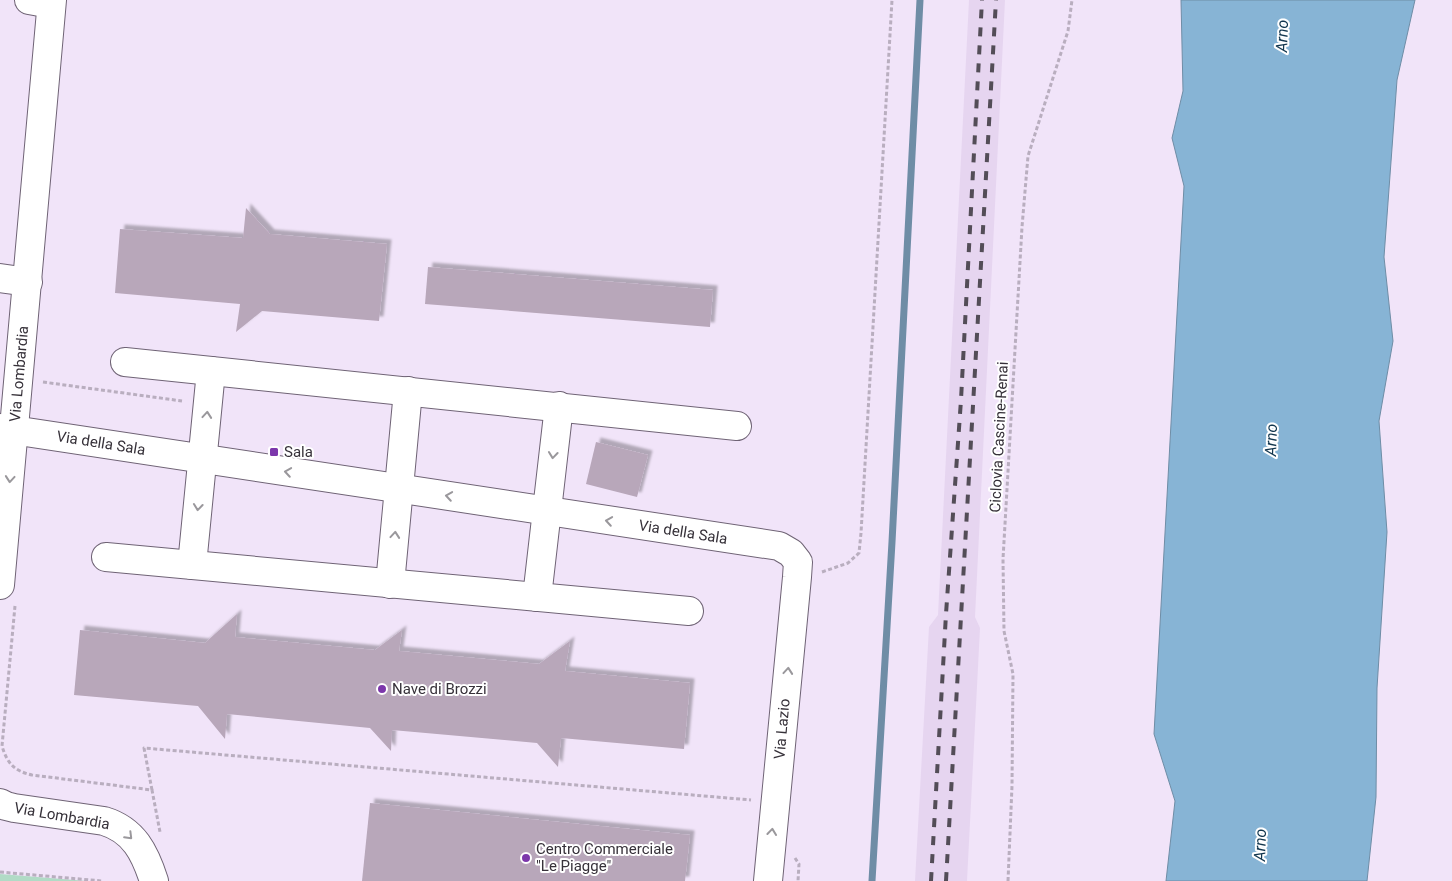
<svg xmlns="http://www.w3.org/2000/svg" width="1452" height="881" font-family="Roboto,sans-serif">
  <defs>
    <filter id="shadow"><feDropShadow dx="4.5" dy="-4.5" stdDeviation="1" flood-color="#0004"/></filter>
  </defs>
  <rect width="100%" height="100%" fill="#f1e4f9"/>
  <polygon fill="#e6d5f0" points="969,0 1005,0 975,617 980,628 967,881 915,881 929,627 938,615"/>
  <polygon fill="#b1dbc6" points="0,874 87,881 0,881"/>
  <polygon fill="#87b4d5" stroke="#6f8da6" points="1181,0 1415,0 1397,80 1384,257 1393,341 1379,421 1387,532 1377,688 1376,797 1367,881 1166,881 1175,801 1154,734 1184,186 1172,138 1183,91"/>
  <g fill="none" stroke-linecap="round" stroke-linejoin="round">
    <polyline stroke="#6f8da6" stroke-width="7" points="872,881 892,542 920,0"/>
  </g>
  <g fill="#b8a7ba" filter="url(#shadow)">
    <polygon points="246,208 270,234 387,244 379,321 262,311 236,332 240,304 115,293 120,229 243,238"/>
    <polygon points="428,267 713,290 710,327 425,304"/>
    <polygon points="596,442 648,455 637,497 586,484"/>
    <polygon points="237,614 235,637 375,650 402,630 399,651 539,664 570,641 565,671 690,683 684,749 561,738 558,767 537,743 392,730 391,751 370,728 227,714 225,739 198,706 74,695 80,630 205,643"/>
    <polygon points="370,803 690,835 685,881 362,881"/>
  </g>
  <g fill="none" stroke-linecap="round" stroke-linejoin="round">
    <g stroke="#6f6375" stroke-width="30">
      <g id="minor">
        <polyline points="29,0 51,4"/>
        <polyline points="0,278 28,282"/>
        <polyline points="125,362 737,426"/>
        <polyline points="0,428 779,546 791,553 798,562 797,577 768,881"/>
        <polyline points="106,557 689,611"/>
        <polyline points="192,565 211,371"/>
        <polyline points="390,584 408,391"/>
        <polyline points="0,585 52,0"/>
        <polyline points="537,597 559,406"/>
        <path d="M0,803L6,806L14,808L104,821C134,830 145,853 154,881"/>
      </g>
    </g>
    <g stroke="#b9aebf" stroke-width="3" stroke-dasharray="4 2.5" stroke-linecap="butt">
      <polyline points="43,382 182,401"/>
      <polyline points="822,572 848,563 859,553 861,533 892,0"/>
      <path d="M15,606L2,746C7,763 14,771 32,775L152,790L160,832"/>
      <polyline points="152,790 144,748 751,800"/>
      <polyline points="795,858 799,864 798,881"/>
      <polyline points="0,872 102,881"/>
      <polyline points="1008,881 1012,786 1013,674 1004,631 1003,559 1022,227 1028,156 1068,31 1072,0"/>
    </g>
    <use href="#minor" stroke="#fff" stroke-width="28"/>
    <g stroke="#534d57" stroke-width="4" stroke-dasharray="9 9" stroke-linecap="butt">
      <polyline points="931,881 946,614 961,400 982,0"/>
      <polyline points="946,881 996,0"/>
    </g>
  </g>
  <defs><path id="oneway-chevron" d="M-2-3.5L2.5 0L-2 3.5" fill="none" stroke-width="1.6" stroke-linecap="round" stroke-linejoin="round" transform="scale(1.25)"/></defs>
  <g stroke="#9a989c">
    <use href="#oneway-chevron" transform="translate(207 415) rotate(-85)"/>
    <use href="#oneway-chevron" transform="translate(553 455) rotate(96)"/>
    <use href="#oneway-chevron" transform="translate(288 472) rotate(-171)"/>
    <use href="#oneway-chevron" transform="translate(10 479) rotate(95)"/>
    <use href="#oneway-chevron" transform="translate(449 496) rotate(-171)"/>
    <use href="#oneway-chevron" transform="translate(198 507) rotate(96)"/>
    <use href="#oneway-chevron" transform="translate(609 521) rotate(-171)"/>
    <use href="#oneway-chevron" transform="translate(395 535) rotate(-85)"/>
    <use href="#oneway-chevron" transform="translate(788 671) rotate(-85)"/>
    <use href="#oneway-chevron" transform="translate(772 832) rotate(-84)"/>
    <use href="#oneway-chevron" transform="translate(129 836) rotate(45)"/>
  </g>
  <g fill="#7c37ab" stroke="#fff" stroke-width="2">
    <rect x="269" y="447" width="10" height="10" rx="2.5"/>
    <circle cx="382" cy="689" r="5"/>
    <circle cx="526" cy="858" r="5"/>
  </g>
  <g text-anchor="middle" dominant-baseline="central" stroke-width="4" stroke-linejoin="round" paint-order="stroke">
    <g font-size="15" fill="#363139" stroke="#fff">
      <text transform="translate(19 374) rotate(-85)">Via Lombardia</text>
      <text transform="translate(999 437) rotate(-87)">Ciclovia Cascine-Renai</text>
      <text transform="translate(101 443) rotate(9)">Via della Sala</text>
      <text transform="translate(683 532) rotate(9)">Via della Sala</text>
      <text transform="translate(782 729) rotate(-85)">Via Lazio</text>
      <text transform="translate(62 816) rotate(10)">Via Lombardia</text>
    </g>
    <g font-size="15" fill="#363139" stroke="#fff" text-anchor="start">
      <text x="284" y="452">Sala</text>
      <text x="392" y="689">Nave di Brozzi</text>
      <text x="536" y="849">Centro Commerciale<tspan x="536" dy="17">"Le Piagge"</tspan></text>
    </g>
    <g font-size="16" font-style="italic" fill="#13374f" stroke="#fff">
      <text transform="translate(1282 36) rotate(-88)">Arno</text>
      <text transform="translate(1271 440) rotate(-88)">Arno</text>
      <text transform="translate(1260 845) rotate(-88)">Arno</text>
    </g>
  </g>
</svg>
